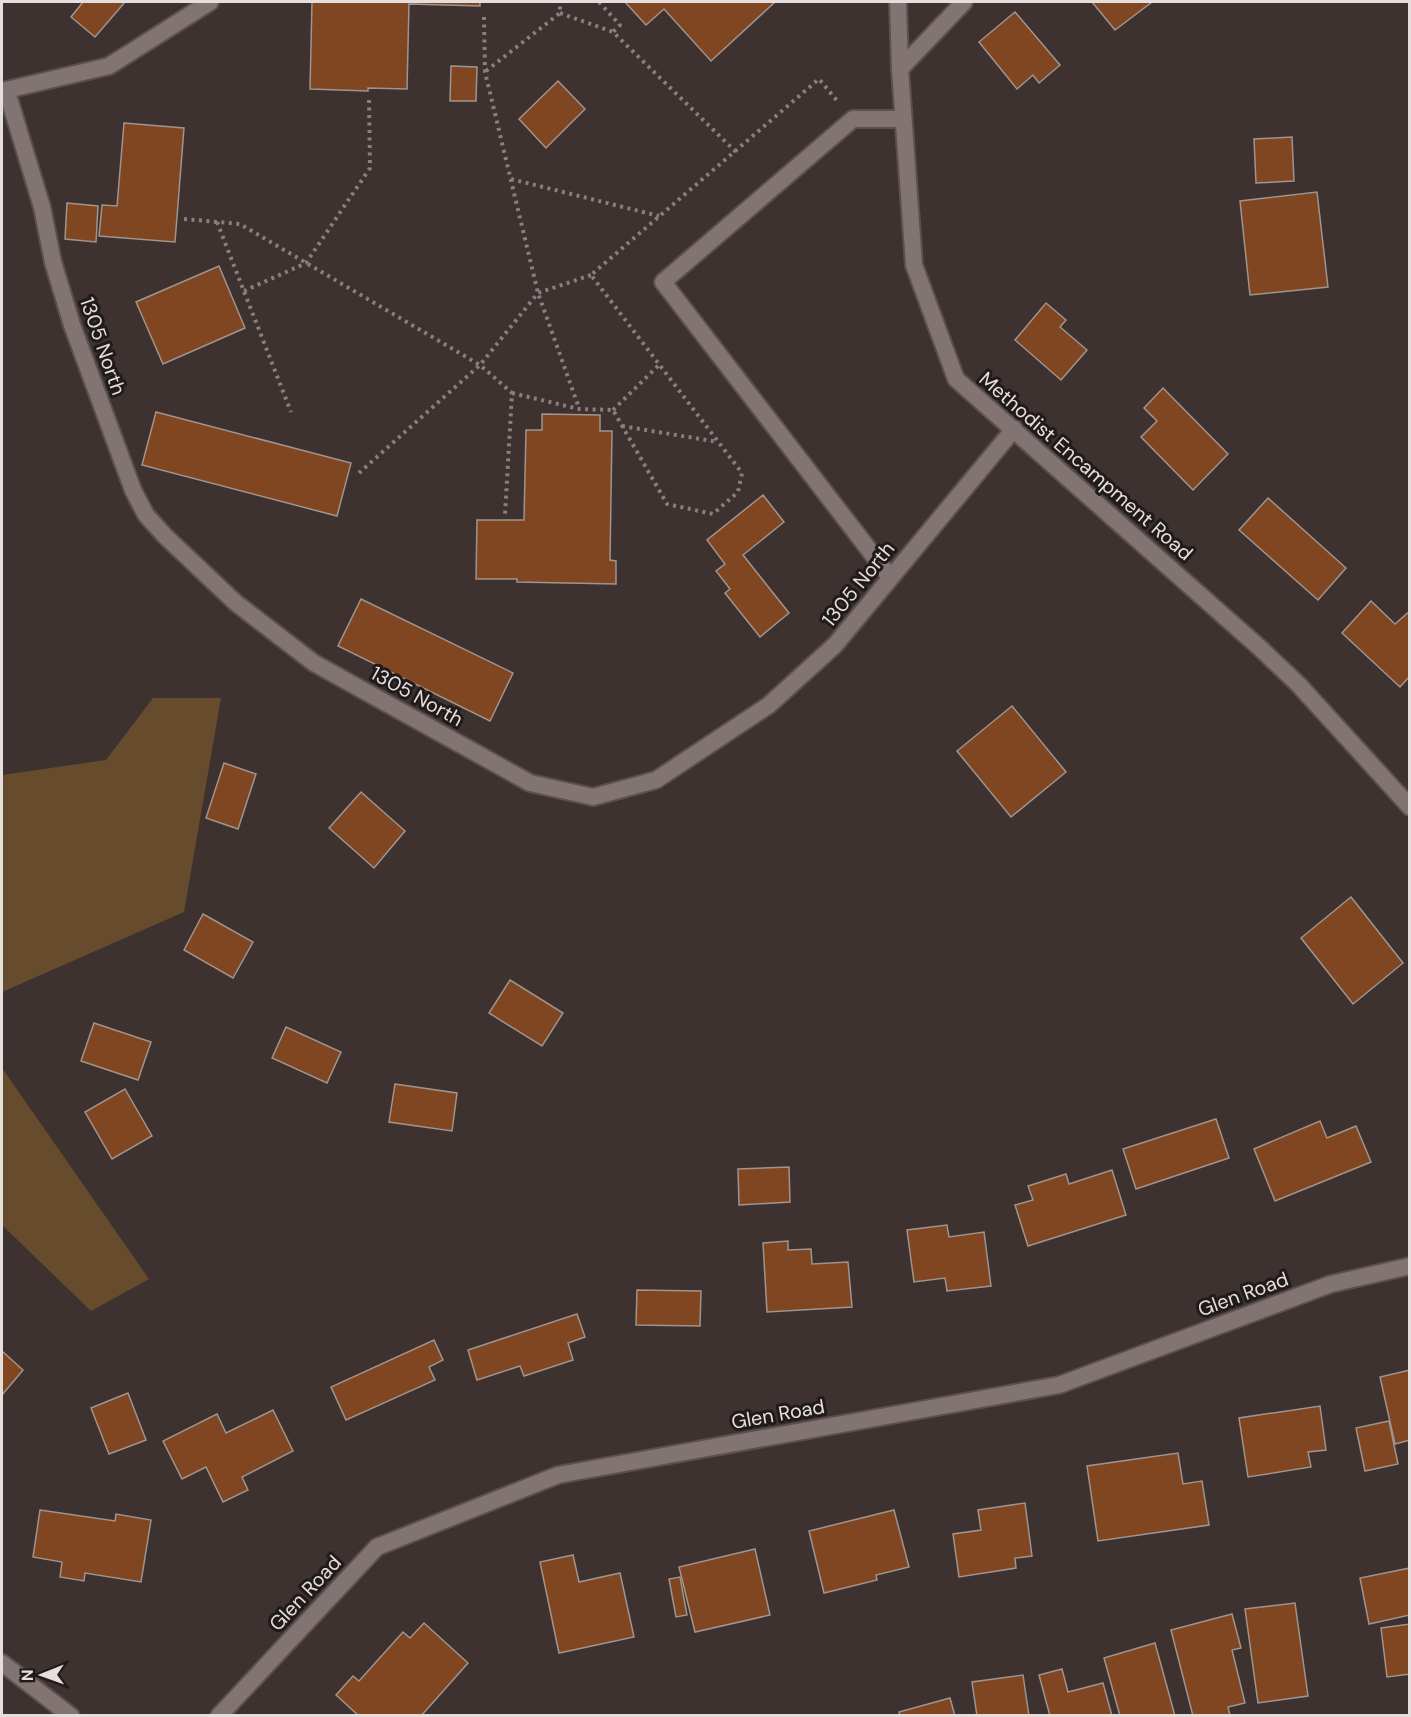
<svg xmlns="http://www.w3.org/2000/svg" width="1411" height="1717" font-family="'DM Sans',sans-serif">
  <rect width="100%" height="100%" fill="#3d3230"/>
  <g fill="#664c2c">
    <polygon points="153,698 221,698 184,912 2,992 2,775 106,760"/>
    <polygon points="2,1068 149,1279 91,1311 2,1225"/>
  </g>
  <g fill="#804621" stroke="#a0948e" stroke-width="1.5">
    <polygon points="83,2 125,2 95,37 71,17"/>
    <polygon points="312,2 480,2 480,6 409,4 407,89 368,88 368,91 310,89"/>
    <polygon points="625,2 775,2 711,61 664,9 646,25"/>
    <polygon points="1092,2 1152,2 1115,30"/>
    <polygon points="1015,12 1060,65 1039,83 1033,75 1017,89 979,42"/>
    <polygon points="451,66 477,67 476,101 450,101"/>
    <polygon points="558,81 585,109 546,148 519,119"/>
    <polygon points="124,123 184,128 175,242 99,236 102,205 117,206"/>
    <polygon points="1292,137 1294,181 1256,183 1254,139"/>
    <polygon points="1317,192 1328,287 1250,295 1240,201"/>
    <polygon points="67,203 98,206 96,242 65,239"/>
    <polygon points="219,266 245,328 163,364 136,302"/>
    <polygon points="1046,303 1066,320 1060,327 1087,350 1061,380 1015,340"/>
    <polygon points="1163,388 1228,454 1193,490 1141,437 1157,421 1144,408"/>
    <polygon points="156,412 351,463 337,516 142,465"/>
    <polygon points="542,414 600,415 600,431 612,431 610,560 616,561 616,584 517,582 517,579 476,579 477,520 524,520 526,430 542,430"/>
    <polygon points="763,495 784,522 743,555 789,613 760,637 725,593 730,589 716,571 725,564 707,540"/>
    <polygon points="1268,498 1346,568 1318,600 1239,530"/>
    <polygon points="361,599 513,673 490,721 338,646"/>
    <polygon points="1371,601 1395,624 1410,611 1410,676 1400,687 1342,633"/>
    <polygon points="1012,706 1066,772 1011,817 957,751"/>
    <polygon points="224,763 256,774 238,829 206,818"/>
    <polygon points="361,792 405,831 374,868 329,828"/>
    <polygon points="1351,897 1403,963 1353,1004 1301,938"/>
    <polygon points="203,914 253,942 233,978 184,950"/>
    <polygon points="510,980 563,1013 542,1046 489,1013"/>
    <polygon points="94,1023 151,1042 138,1080 81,1061"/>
    <polygon points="286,1027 341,1052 327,1083 272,1058"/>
    <polygon points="395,1084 457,1093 452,1131 389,1122"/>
    <polygon points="125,1089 152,1136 112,1159 85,1112"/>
    <polygon points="1216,1119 1229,1158 1136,1189 1123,1149"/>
    <polygon points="1320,1121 1327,1138 1356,1126 1371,1162 1275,1201 1254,1149"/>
    <polygon points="789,1167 790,1202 739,1205 738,1169"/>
    <polygon points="1112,1170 1126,1215 1028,1246 1015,1205 1033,1200 1028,1186 1066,1174 1069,1184"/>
    <polygon points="947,1225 949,1237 984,1232 991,1286 947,1291 945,1278 914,1282 907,1230"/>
    <polygon points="788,1241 788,1250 811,1249 812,1264 848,1262 852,1307 767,1312 763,1243"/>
    <polygon points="637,1290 701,1291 700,1326 636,1325"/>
    <polygon points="577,1314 585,1337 568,1343 573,1360 524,1376 520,1366 477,1380 468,1350"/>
    <polygon points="434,1340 443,1360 429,1367 435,1380 346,1420 331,1387"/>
    <polygon points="2,1351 23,1370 2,1395"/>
    <polygon points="1410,1370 1410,1440 1395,1444 1380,1377"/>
    <polygon points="128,1393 146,1440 109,1454 91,1408"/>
    <polygon points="1320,1406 1326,1450 1308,1452 1311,1467 1248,1477 1239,1418"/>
    <polygon points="273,1410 293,1451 242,1477 248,1490 223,1502 206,1467 182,1479 163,1441 217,1414 226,1433"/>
    <polygon points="1389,1421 1398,1464 1365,1471 1356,1428"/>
    <polygon points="1178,1453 1183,1484 1202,1481 1209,1525 1098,1541 1087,1466"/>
    <polygon points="1025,1503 1032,1556 1015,1558 1016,1568 959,1577 953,1534 981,1530 978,1510"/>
    <polygon points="40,1510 115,1521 116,1514 151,1520 141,1582 85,1573 84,1581 60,1577 62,1562 33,1557"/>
    <polygon points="894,1510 909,1567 876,1575 877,1580 824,1593 809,1531"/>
    <polygon points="755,1549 770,1615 695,1632 679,1567"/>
    <polygon points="573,1555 579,1582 620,1573 634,1637 559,1653 540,1562"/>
    <polygon points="1410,1568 1410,1615 1369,1624 1360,1578"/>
    <polygon points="680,1577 687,1615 676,1617 669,1579"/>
    <polygon points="1295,1603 1308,1696 1258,1703 1245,1609"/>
    <polygon points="1232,1614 1241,1648 1232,1650 1245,1703 1228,1707 1230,1716 1193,1716 1171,1630"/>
    <polygon points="424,1623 468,1663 421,1716 359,1716 336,1695 353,1676 359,1681 403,1632 410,1638"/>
    <polygon points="1410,1624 1410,1674 1387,1677 1381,1628"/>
    <polygon points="1155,1643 1175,1716 1120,1716 1104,1658"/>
    <polygon points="1062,1669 1068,1692 1103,1683 1112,1716 1050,1716 1039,1675"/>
    <polygon points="1023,1675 1029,1716 977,1716 972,1682"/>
    <polygon points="950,1698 955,1716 900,1716 899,1712"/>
  </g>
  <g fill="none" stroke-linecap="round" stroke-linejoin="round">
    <g stroke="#5a514f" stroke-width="20">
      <polyline id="service" points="890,577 663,282 853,119 903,119"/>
    </g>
    <g stroke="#5a514f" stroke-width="20">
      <g id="minor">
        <polyline points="898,2 900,69 914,265 956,379 1260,648 1299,685 1410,807"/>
        <polyline points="900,69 964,2"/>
        <polyline points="2,91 109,66 210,2"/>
        <polyline points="7,92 42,207 53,262 72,325 133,490 146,515 165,536 236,603 314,663 530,783 593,797 656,780 769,705 835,645 1014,429"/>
        <polyline points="2,1663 71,1716"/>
      </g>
    </g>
    <g stroke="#5a514f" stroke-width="20">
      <polyline id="tertiary" points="219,1716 377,1547 558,1475 1059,1385 1331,1284 1410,1266"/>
    </g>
    <g stroke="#897f7e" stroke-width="4" stroke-dasharray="3 4.5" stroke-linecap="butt">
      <polyline points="599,2 620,25 613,32"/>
      <polyline points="560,13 613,32 736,152"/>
      <polyline points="484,17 485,72 538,293 579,408"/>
      <polyline points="486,71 560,13 560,2"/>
      <polyline points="511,179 659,216"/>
      <polyline points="184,219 240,224 480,365 512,393 505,515"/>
      <polyline points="217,222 291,412"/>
      <polyline points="244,291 306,263 370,168 369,97"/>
      <polyline points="512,393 579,409 613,410 667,504 713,514 738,492 742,473 591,275 819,79 839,103"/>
      <polyline points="613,410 659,365"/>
      <polyline points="622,426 718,442"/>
      <polyline points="359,473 480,365 538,293 591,275"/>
    </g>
    <use href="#service" stroke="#817472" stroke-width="16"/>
    <use href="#minor" stroke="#817472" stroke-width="16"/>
    <use href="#tertiary" stroke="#817472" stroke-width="16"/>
  </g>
  <g text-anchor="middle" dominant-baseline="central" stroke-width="6" stroke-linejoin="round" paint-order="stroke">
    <g font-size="20" fill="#e6dedd" stroke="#201b1a">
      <text transform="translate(103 346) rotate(71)">1305 North</text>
      <text transform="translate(1086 466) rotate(41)">Methodist Encampment Road</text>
      <text transform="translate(858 584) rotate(-51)">1305 North</text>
      <text transform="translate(417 696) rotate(29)">1305 North</text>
      <text transform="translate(1243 1294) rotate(-20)">Glen Road</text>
      <text transform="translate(778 1414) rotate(-10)">Glen Road</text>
      <text transform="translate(305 1593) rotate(-47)">Glen Road</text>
    </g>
  </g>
  <rect width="1411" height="1717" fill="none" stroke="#e6dedd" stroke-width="6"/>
  <g transform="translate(42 1675) rotate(269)" stroke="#201b1a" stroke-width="4.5" paint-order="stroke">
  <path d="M0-4.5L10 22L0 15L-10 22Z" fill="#e6dedd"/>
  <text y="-9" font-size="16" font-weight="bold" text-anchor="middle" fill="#e6dedd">N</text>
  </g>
</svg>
